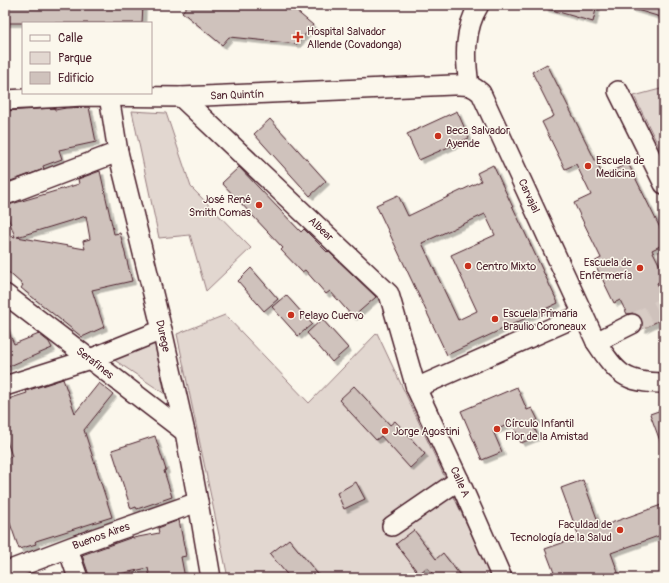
<svg xmlns="http://www.w3.org/2000/svg" width="669" height="583" font-family="Pangolin,sans-serif">
  <defs>
    <filter id="shadow"><feDropShadow dx="3.5" dy="3.5" stdDeviation="0" flood-color="#0004"/></filter>
  </defs>
  <rect width="100%" height="100%" fill="#fbf7ec"/>
  <filter id="ink" filterUnits="userSpaceOnUse"><feTurbulence type="fractalNoise" baseFrequency=".025" numOctaves="2"/><feDisplacementMap in="SourceGraphic" scale="8" xChannelSelector="R" yChannelSelector="G"/><feConvolveMatrix kernelMatrix="1 2 1 2 8 2 1 2 1" color-interpolation-filters="sRGB"/></filter>
  <g filter="url(#ink)">
    <g fill="#e2d7d0" stroke="#967b7e">
      <polygon points="664,88 664,157 634,96"/>
      <polygon points="132,111 166,113 191,187 251,248 206,291 190,235 159,238"/>
      <polygon points="225,315 309,403 377,333 492,578 228,578 177,334"/>
      <polygon points="154,338 165,394 107,355"/>
    </g>
    <g fill="#cfc2bc" stroke="#4a1f2b" fill-rule="evenodd" filter="url(#shadow)">
      <polygon points="5,5 143,5 142,23 5,23"/>
      <polygon points="188,5 289,5 313,25 297,44 229,37 222,45 182,12"/>
      <polygon points="545,5 597,5 593,22 545,8"/>
      <polygon points="630,5 664,5 664,18 630,8"/>
      <polygon points="547,64 603,176 628,163 664,236 664,244 652,250 664,274 664,279 657,283 664,298 664,318 642,329 643,324 642,319 638,315 633,313 627,314 620,300 614,303 594,262 601,258 574,203 591,195 576,164 565,169 542,122 554,116 532,72"/>
      <polygon points="89,107 96,142 59,150 62,159 43,166 44,169 5,183 5,111 55,108 55,110 66,108"/>
      <polygon points="457,111 469,138 419,160 407,134"/>
      <polygon points="270,119 326,181 310,196 254,134"/>
      <path d="M493,165L558,303L447,355L376,205L398,195L408,216L481,181L477,173ZM485,214L495,235L451,255L477,311L458,320L422,243Z"/>
      <polygon points="239,167 301,232 304,229 327,252 328,251 376,297 353,317 330,291 326,294 305,270 302,272 281,250 283,248 222,183"/>
      <path d="M100,171L114,234L120,233L132,281L92,290L104,327L82,337L21,288L23,285L5,269V245L12,236L15,237L5,209V206L79,184L78,179ZM86,216L90,239L83,241L85,249L17,237Z"/>
      <polygon points="251,268 278,299 264,311 238,281"/>
      <polygon points="286,295 312,324 298,336 272,307"/>
      <polygon points="322,319 348,348 332,362 307,333"/>
      <polygon points="5,324 14,344 39,334 49,342 52,348 5,368"/>
      <polygon points="63,379 75,413 99,383 113,394 84,430 112,517 36,541 35,542 36,544 19,549 5,509 5,459 12,456 5,436 5,400 27,393 26,391"/>
      <polygon points="354,386 390,425 395,421 425,454 410,468 381,436 376,440 339,400"/>
      <polygon points="517,387 527,410 532,408 538,420 532,423 538,436 521,443 512,423 493,431 502,452 482,460 461,411"/>
      <polygon points="664,409 664,449 663,449 650,414"/>
      <polygon points="155,436 166,470 164,471 172,497 137,509 136,507 131,509 112,450"/>
      <polygon points="583,480 600,527 664,504 664,534 611,553 620,578 556,578 545,549 579,537 561,488"/>
      <polygon points="356,482 365,499 344,509 337,493"/>
      <polygon points="179,520 186,556 181,557 185,578 150,578 148,568 119,574 120,578 90,578 82,555 133,537 133,538 159,533 158,528"/>
      <polygon points="414,530 436,559 443,553 462,578 436,578 427,567 419,574 396,544"/>
      <polygon points="289,539 321,578 290,578 270,554"/>
    </g>
    <g fill="none" stroke-linecap="round" stroke-linejoin="round">
      <polyline stroke="#d8ccc5" stroke-width="19" stroke-dasharray="19 10" stroke-linecap="butt" points="632,324 664,307"/>
      <g stroke="#4a1f2b" stroke-width="22">
        <g id="minor">
          <path d="M469,85C465,58 464,29 479,5"/>
          <polyline points="618,91 664,184"/>
          <polyline points="109,96 118,152 162,330 185,432 198,502 211,578"/>
          <polyline points="181,97 389,294 416,388 459,480 502,578"/>
          <path d="M5,100L84,96L181,97L453,85C466,85 471,84 481,93L596,342C617,374 625,383 664,383"/>
          <polyline points="5,195 118,152"/>
          <polyline points="5,294 185,432"/>
          <polyline points="596,342 632,324"/>
          <polyline points="5,386 90,359 162,330"/>
          <polyline points="416,388 583,314"/>
          <polyline points="392,526 459,480"/>
          <polyline points="68,549 78,578"/>
          <polyline points="5,572 79,544 198,502"/>
        </g>
      </g>
      <use href="#minor" stroke="#fbf7ec" stroke-width="19"/>
    </g>
  </g>
  <g fill="#c8321e" stroke="#fbf7ec" stroke-width="1.5">
    <path d="M296 31h4v4h4v4h-4v4h-4v-4h-4v-4h4z"/>
    <circle cx="438" cy="136" r="4"/>
    <circle cx="588" cy="166" r="4"/>
    <circle cx="259" cy="205" r="4"/>
    <circle cx="468" cy="266" r="4"/>
    <circle cx="640" cy="268" r="4"/>
    <circle cx="291" cy="315" r="4"/>
    <circle cx="495" cy="319" r="4"/>
    <circle cx="497" cy="429" r="4"/>
    <circle cx="385" cy="431" r="4"/>
    <circle cx="620" cy="530" r="4"/>
  </g>
  <g text-anchor="middle" dominant-baseline="central" stroke-width="3" stroke-linejoin="round" paint-order="stroke">
    <g font-size="11" fill="#4a1f2b" stroke="#fbf7ec" text-anchor="start">
      <text x="307" y="31">Hospital Salvador<tspan x="307" dy="13">Allende (Covadonga)</tspan></text>
      <text x="446" y="130">Beca Salvador<tspan x="446" dy="13">Ayende</tspan></text>
      <text x="596" y="160">Escuela de<tspan x="596" dy="13">Medicina</tspan></text>
      <text x="251" y="199" text-anchor="end">José René<tspan x="251" dy="13">Smith Comas</tspan></text>
      <text x="632" y="262" text-anchor="end">Escuela de<tspan x="632" dy="13">Enfermería</tspan></text>
      <text x="476" y="266">Centro Mixto</text>
      <text x="503" y="313">Escuela Primaria<tspan x="503" dy="13">Braulio Coroneaux</tspan></text>
      <text x="299" y="315">Pelayo Cuervo</text>
      <text x="505" y="423">Círculo Infantil<tspan x="505" dy="13">Flor de la Amistad</tspan></text>
      <text x="393" y="431">Jorge Agostini</text>
      <text x="612" y="524" text-anchor="end">Faculdad de<tspan x="612" dy="13">Tecnología de la Salud</tspan></text>
    </g>
    <g font-size="11" fill="#4a1f2b" stroke="#fbf7ec">
      <text transform="translate(237 95) rotate(-2)">San Quintín</text>
      <text transform="translate(529 196) rotate(65)">Carvajal</text>
      <text transform="translate(321 229) rotate(43)">Albear</text>
      <text transform="translate(163 336) rotate(77)">Durege</text>
      <text transform="translate(95 363) rotate(38)">Serafines</text>
      <text transform="translate(460 482) rotate(66)">Calle A</text>
      <text transform="translate(101 536) rotate(-20)">Buenos Aires</text>
    </g>
  </g>
  <rect width="669" height="583" fill="none" stroke="#fbf7ec" stroke-width="20"/>
  <rect x="10" y="10" width="649" height="563" fill="none" stroke="#4a1f2b" stroke-width="1.5" filter="url(#ink)"/>
  <rect x="22" y="22" width="130" height="72" fill="#fbf7ec" stroke="#b4a19f"/>
  <rect x="30" y="35" width="20" height="6" fill="#fbf7ec" stroke="#b4a19f"/>
  <text x="58" y="42" font-size="12" fill="#4a1f2b">Calle</text>
  <rect x="30" y="52" width="20" height="12" fill="#e2d7d0" stroke="#b4a19f"/>
  <text x="58" y="62" font-size="12" fill="#4a1f2b">Parque</text>
  <rect x="30" y="72" width="20" height="12" fill="#cfc2bc" stroke="#b4a19f"/>
  <text x="58" y="82" font-size="12" fill="#4a1f2b">Edificio</text>
</svg>
